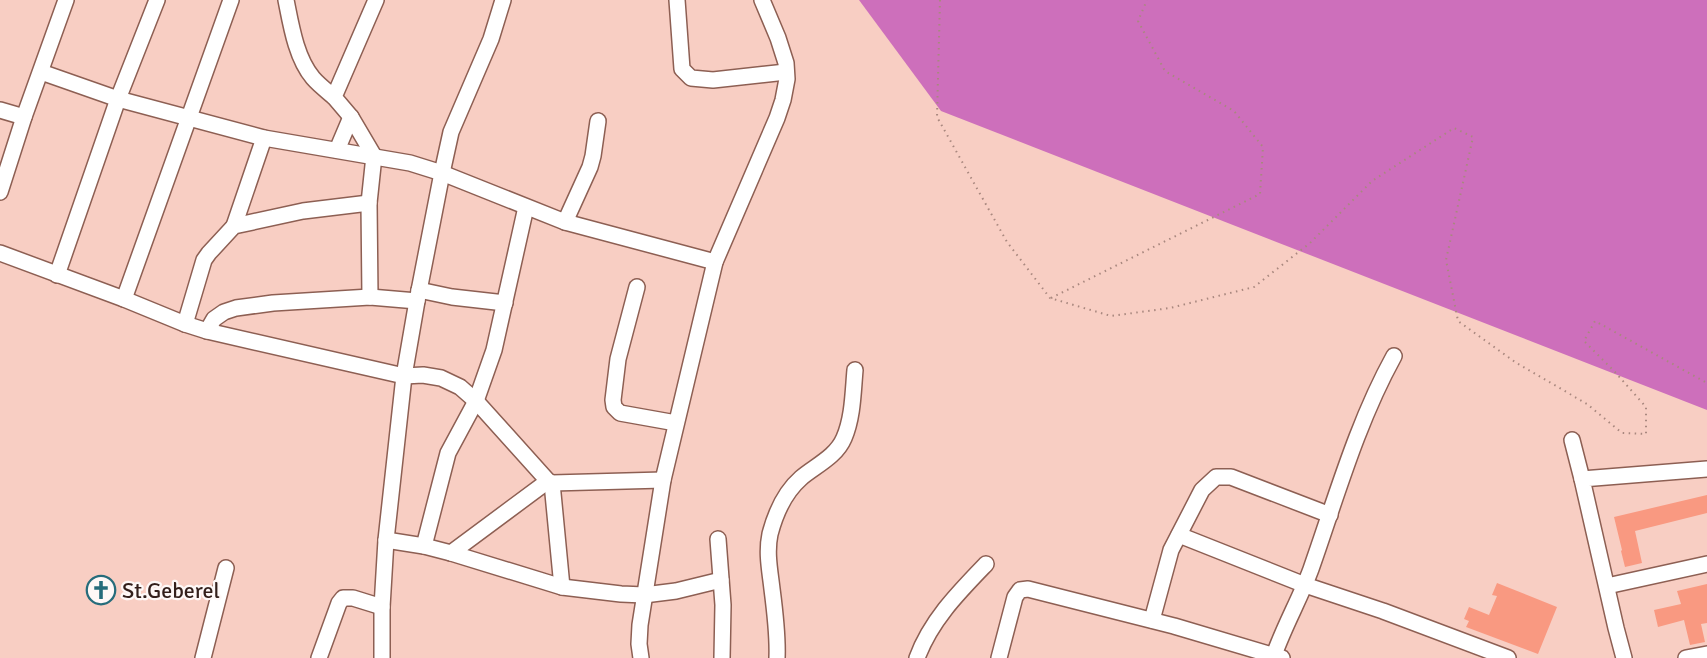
<svg xmlns="http://www.w3.org/2000/svg" width="1707" height="658" font-family="Signika,sans-serif">
  <rect width="100%" height="100%" fill="#f8cec3"/>
  <polygon fill="#cd6fbb" points="859,0 1707,0 1707,410 941,111"/>
  <g fill="#f99981">
    <polygon points="1707,495 1707,513 1635,531 1642,563 1625,567 1621,551 1622,550 1614,517"/>
    <polygon points="1497,583 1557,607 1538,654 1466,627 1469,621 1464,619 1469,607 1489,615 1497,596 1492,595"/>
    <polygon points="1707,584 1707,623 1701,624 1705,642 1690,645 1684,620 1658,627 1654,610 1681,604 1677,591"/>
  </g>
  <g fill="none" stroke-linecap="round" stroke-linejoin="round">
    <g stroke="#8d5f53" stroke-width="18">
      <g id="street">
        <path d="M286,0C291,25 296,58 313,78C319,85 327,91 334,97"/>
        <polyline points="677,0 682,69 691,78 713,80 786,72"/>
        <polyline points="41,72 118,99 264,138 410,163 442,173 565,222 715,262"/>
        <polyline points="0,110 24,117"/>
        <polyline points="337,150 351,117"/>
        <polyline points="0,192 24,117 66,0"/>
        <polyline points="565,222 590,167 593,156 598,121"/>
        <polyline points="234,226 264,138"/>
        <polyline points="0,253 124,299 185,324 207,331 404,376 423,375 441,378 460,387 476,401 548,481 552,483 663,480"/>
        <polyline points="57,275 118,99 157,0"/>
        <polyline points="637,287 618,359 613,400 614,407 620,413 676,423"/>
        <polyline points="419,290 452,297 505,303"/>
        <polyline points="370,297 369,203 374,156 351,117 334,97 376,0"/>
        <polyline points="124,299 231,0"/>
        <polyline points="185,324 204,260 209,253 234,226 303,211 369,203"/>
        <polyline points="207,331 214,319 224,312 236,308 273,303 370,297 417,301"/>
        <polyline points="1572,440 1582,479"/>
        <polyline points="552,483 562,587"/>
        <polyline points="1179,535 1305,585 1383,611 1508,658"/>
        <polyline points="718,539 723,605 722,658"/>
        <polyline points="386,540 424,546 451,553 562,587 621,594 644,595 676,591 721,580"/>
        <polyline points="424,546 448,453 476,401 494,350 526,207"/>
        <polyline points="451,553 548,481"/>
        <polyline points="1607,586 1707,564"/>
        <polyline points="1152,620 1171,550 1202,490 1216,477 1231,477 1330,515"/>
        <polyline points="203,658 226,568"/>
        <polyline points="319,658 339,603 343,598 353,598 382,607"/>
        <polyline points="382,658 382,607 386,540 404,376 417,301 442,173 451,132 491,39 503,0"/>
        <polyline points="641,658 639,644 640,625 663,480 715,262 777,118 783,100 787,79 786,63 778,38 762,0"/>
        <path d="M777,658C778,635 775,612 772,589C770,571 766,553 770,534C775,515 785,492 801,478C815,466 836,457 844,438C853,417 853,392 855,370"/>
        <path d="M917,658C931,620 959,592 986,564"/>
        <polyline points="999,658 1015,597 1020,590 1028,589 1174,626 1282,658"/>
        <path d="M1273,658C1283,628 1300,599 1311,569C1336,498 1357,423 1394,356"/>
        <polyline points="1624,658 1616,628 1582,479 1707,469"/>
        <polyline points="1686,658 1707,654"/>
      </g>
    </g>
    <g stroke="#a9887f" stroke-width="2" stroke-dasharray="1.5 4.5" stroke-linecap="butt">
      <polyline points="940,0 937,117 1007,242 1050,298 1111,316 1170,308 1254,287 1310,243 1372,181 1454,128 1473,137 1446,260 1458,321 1515,362 1587,404 1622,433 1646,434 1646,407 1615,372 1584,341 1595,321 1707,383"/>
      <polyline points="1051,298 1260,194 1263,147 1234,111 1165,71 1138,21 1147,0"/>
    </g>
    <use href="#street" stroke="#fff" stroke-width="15"/>
  </g>
  <defs>
    <g id="church-ring" transform="scale(1.5)"><circle r="9.5" fill="#fef8f7" stroke="#266c7b" stroke-width="1.5"/><path d="M-1.2-6h2.4v3.5h3.3v2.4h-3.3V6h-2.4V-.1h-3.3v-2.4h3.3Z" fill="#266c7b"/></g>
  </defs>
  <g fill-rule="evenodd">
    <use href="#church-ring" x="101" y="590"/>
  </g>
  <g text-anchor="middle" dominant-baseline="central" stroke-width="4.5" stroke-linejoin="round" paint-order="stroke">
    <g font-size="22" fill="#331f1b" stroke="#fef8f7" text-anchor="start">
      <text x="122" y="590">St.Geberel</text>
    </g>
  </g>
</svg>
